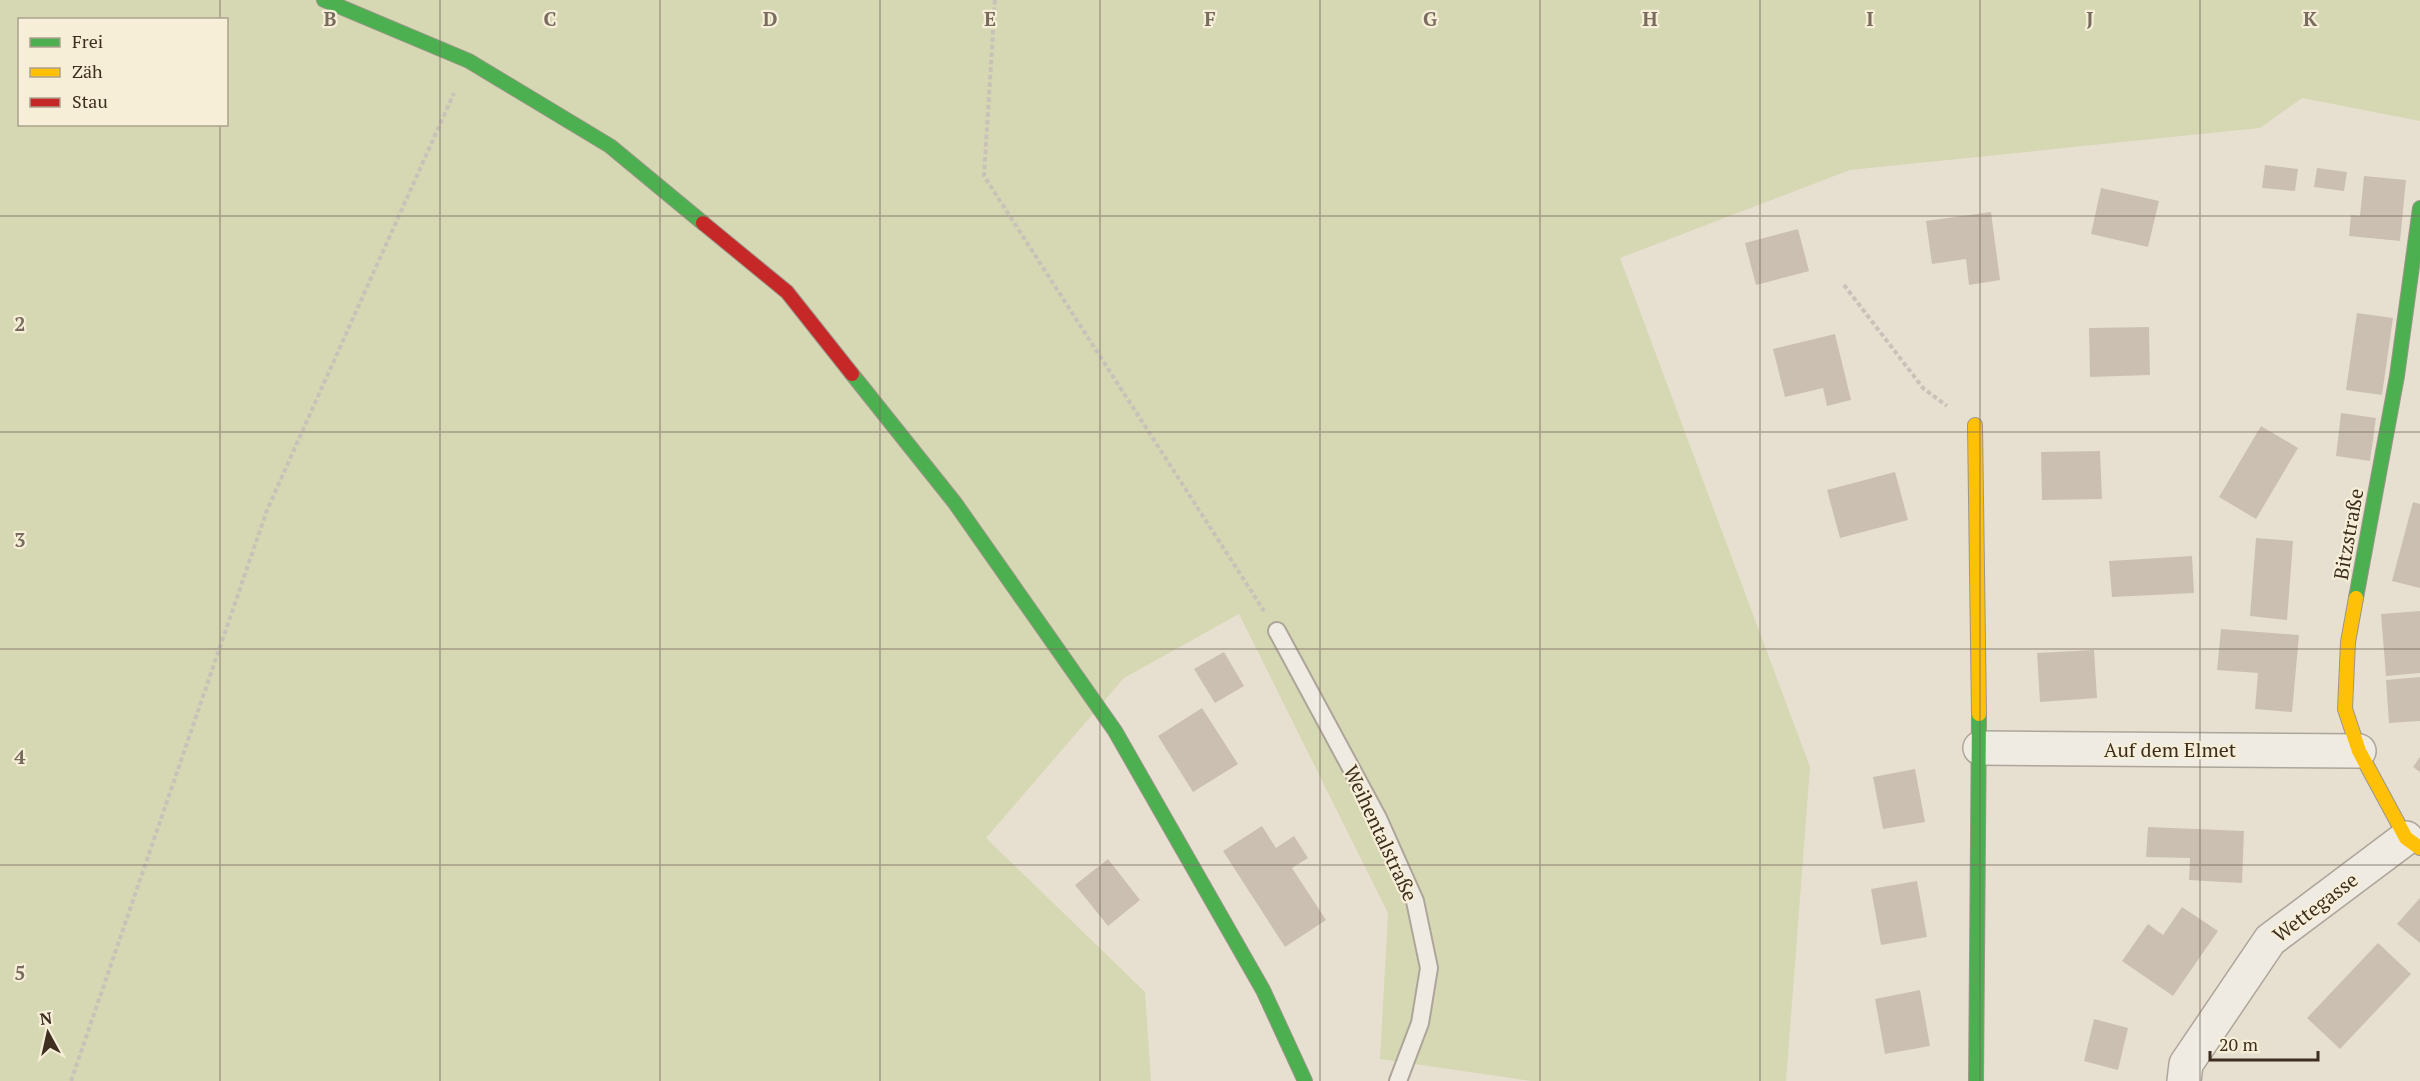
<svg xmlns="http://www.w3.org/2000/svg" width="2420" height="1081" font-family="'PT Serif',serif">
  <rect width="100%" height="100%" fill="#e7e0d1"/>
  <path fill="#d6d7b3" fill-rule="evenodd" d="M0,0H2420V121L2302,98L2260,128L1850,170L1620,258L1810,767L1786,1081H1531L1380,1059L1388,913L1239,614L1124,678L986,838L1145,992L1151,1081H0ZM20,20H226V124H20Z"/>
  <g fill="#cbbfb2">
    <polygon points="2265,165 2298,169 2295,191 2262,188"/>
    <polygon points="2317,168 2347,172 2344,191 2314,187"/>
    <polygon points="2364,176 2406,180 2400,241 2349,236 2351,215 2360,216"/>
    <polygon points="2101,188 2159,201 2148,247 2091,234"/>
    <polygon points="1991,212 2000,280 1969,285 1966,259 1932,264 1926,221"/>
    <polygon points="1798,229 1809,271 1756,285 1745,243"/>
    <polygon points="2357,313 2393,318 2382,395 2346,390"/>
    <polygon points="2149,327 2150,375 2090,377 2089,328"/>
    <polygon points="1835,334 1851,400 1827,406 1823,388 1785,397 1773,349"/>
    <polygon points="2341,413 2376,418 2370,461 2336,456"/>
    <polygon points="2261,426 2298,448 2256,519 2219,497"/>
    <polygon points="2100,451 2102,499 2042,500 2041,452"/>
    <polygon points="1895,472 1908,520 1840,538 1827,490"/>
    <polygon points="2413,502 2420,504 2420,588 2392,581"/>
    <polygon points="2256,538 2293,541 2287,620 2250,616"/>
    <polygon points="2192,556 2194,593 2112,597 2109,561"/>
    <polygon points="2420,611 2420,673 2386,676 2381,614"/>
    <polygon points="2221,629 2299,635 2292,712 2255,709 2258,673 2217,670"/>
    <polygon points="2094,650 2097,698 2040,702 2037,653"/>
    <polygon points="1224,652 1244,686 1215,703 1194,669"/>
    <polygon points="2420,677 2420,721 2389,723 2386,680"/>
    <polygon points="1202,708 1238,764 1193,792 1158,736"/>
    <polygon points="2420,757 2420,772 2413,767"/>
    <polygon points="1915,769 1925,822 1883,829 1873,777"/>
    <polygon points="1262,826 1276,848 1294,836 1308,858 1292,868 1326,920 1285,947 1223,851"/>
    <polygon points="2148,827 2244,831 2242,883 2189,880 2190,858 2146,857"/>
    <polygon points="1108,859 1140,900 1108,926 1075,885"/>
    <polygon points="1917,881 1927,937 1881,945 1871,889"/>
    <polygon points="2420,898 2420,943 2397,924"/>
    <polygon points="2182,907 2218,931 2173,996 2122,961 2148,924 2163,935"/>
    <polygon points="2378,943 2411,974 2340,1049 2307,1018"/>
    <polygon points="1920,990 1930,1046 1885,1054 1875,999"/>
    <polygon points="2094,1019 2128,1028 2118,1070 2084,1061"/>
  </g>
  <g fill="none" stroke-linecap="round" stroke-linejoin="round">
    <g stroke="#ada599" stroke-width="20">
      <polyline id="lane" points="1277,631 1378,818 1415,901 1429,968 1420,1023 1398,1081"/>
    </g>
    <g stroke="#ada599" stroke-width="36">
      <g id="street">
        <polyline points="1980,748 2359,751"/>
        <polyline points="2184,1081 2186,1064 2270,940 2406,838"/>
      </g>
    </g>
    <g stroke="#9c958a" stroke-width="16">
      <g id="fast">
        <polyline points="324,0 469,61 610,146 703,223"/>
        <polyline points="852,374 955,503 1115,731 1263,990 1305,1081"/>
        <polyline points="2356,598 2397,376 2420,208"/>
        <polyline points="1976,1081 1979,714"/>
      </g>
    </g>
    <g stroke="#9c958a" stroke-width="16">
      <g id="slow">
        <polyline points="1975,425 1979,714"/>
        <polyline points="2356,598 2348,642 2345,709 2359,751 2406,838 2420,848"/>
      </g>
    </g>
    <g stroke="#9c958a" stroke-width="16">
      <polyline id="jam" points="703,223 787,292 852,374"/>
    </g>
    <g stroke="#c8c2b9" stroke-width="4" stroke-dasharray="4.5 3" stroke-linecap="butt">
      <polyline points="995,0 984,176 1264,611"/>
      <polyline points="1844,285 1923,388 1947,406"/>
      <polyline points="71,1081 267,510 454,93"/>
    </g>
    <use href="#lane" stroke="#efebe3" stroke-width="16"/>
    <use href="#street" stroke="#efebe3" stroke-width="33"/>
    <use href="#fast" stroke="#4caf50" stroke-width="14"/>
    <use href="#slow" stroke="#ffc107" stroke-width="14"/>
    <use href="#jam" stroke="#c62828" stroke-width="14"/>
  </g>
  <path fill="none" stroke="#786c5e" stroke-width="1.5" stroke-opacity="0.55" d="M220,0V20M440,0V1081M660,0V1081M880,0V1081M1100,0V1081M1320,0V1081M1540,0V1081M1760,0V1081M1980,0V1081M2200,0V1081M220,124V1081M0,216H2420M0,432H2420M0,649H2420M0,865H2420"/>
  <g text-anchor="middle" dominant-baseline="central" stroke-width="4.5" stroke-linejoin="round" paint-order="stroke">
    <g font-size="20" fill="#3d2e20" stroke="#f7eed8">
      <text transform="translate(2348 534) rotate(-80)">Bitzstraße</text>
      <text x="2170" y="749">Auf dem Elmet</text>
      <text transform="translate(1381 833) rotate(65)">Weihentalstraße</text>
      <text transform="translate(2315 907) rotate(-37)">Wettegasse</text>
    </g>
  </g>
  <g font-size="20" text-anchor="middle" font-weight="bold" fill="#786c5e" stroke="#f7eed8" stroke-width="4.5" stroke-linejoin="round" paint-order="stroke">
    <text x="330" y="26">B</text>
    <text x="550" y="26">C</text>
    <text x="770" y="26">D</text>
    <text x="990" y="26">E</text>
    <text x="1210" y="26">F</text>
    <text x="1430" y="26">G</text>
    <text x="1650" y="26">H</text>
    <text x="1870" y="26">I</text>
    <text x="2090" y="26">J</text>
    <text x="2310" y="26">K</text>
    <text x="20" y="331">2</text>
    <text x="20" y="547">3</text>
    <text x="20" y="764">4</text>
    <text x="20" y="980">5</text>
  </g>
  <rect x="18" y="18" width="210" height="108" fill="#f7eed8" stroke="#ada18e" stroke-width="1.5"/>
  <rect x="30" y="38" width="30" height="9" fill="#4caf50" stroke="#ada18e" stroke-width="1.5"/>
  <text x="72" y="48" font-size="18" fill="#3d2e20">Frei</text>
  <rect x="30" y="68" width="30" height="9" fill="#ffc107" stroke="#ada18e" stroke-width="1.5"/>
  <text x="72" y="78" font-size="18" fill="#3d2e20">Zäh</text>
  <rect x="30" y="98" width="30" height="9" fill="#c62828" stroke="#ada18e" stroke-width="1.5"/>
  <text x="72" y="108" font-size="18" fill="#3d2e20">Stau</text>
  <g transform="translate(48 1033) rotate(352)" stroke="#f7eed8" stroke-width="4.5" paint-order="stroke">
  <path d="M0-4.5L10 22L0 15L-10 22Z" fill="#3d2e20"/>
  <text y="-9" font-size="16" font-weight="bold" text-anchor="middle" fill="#3d2e20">N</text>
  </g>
  <path d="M2210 1051v9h108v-9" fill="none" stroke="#3d2e20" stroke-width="3"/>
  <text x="2219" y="1051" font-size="18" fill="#3d2e20" stroke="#f7eed8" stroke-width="4.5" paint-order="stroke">20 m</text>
</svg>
